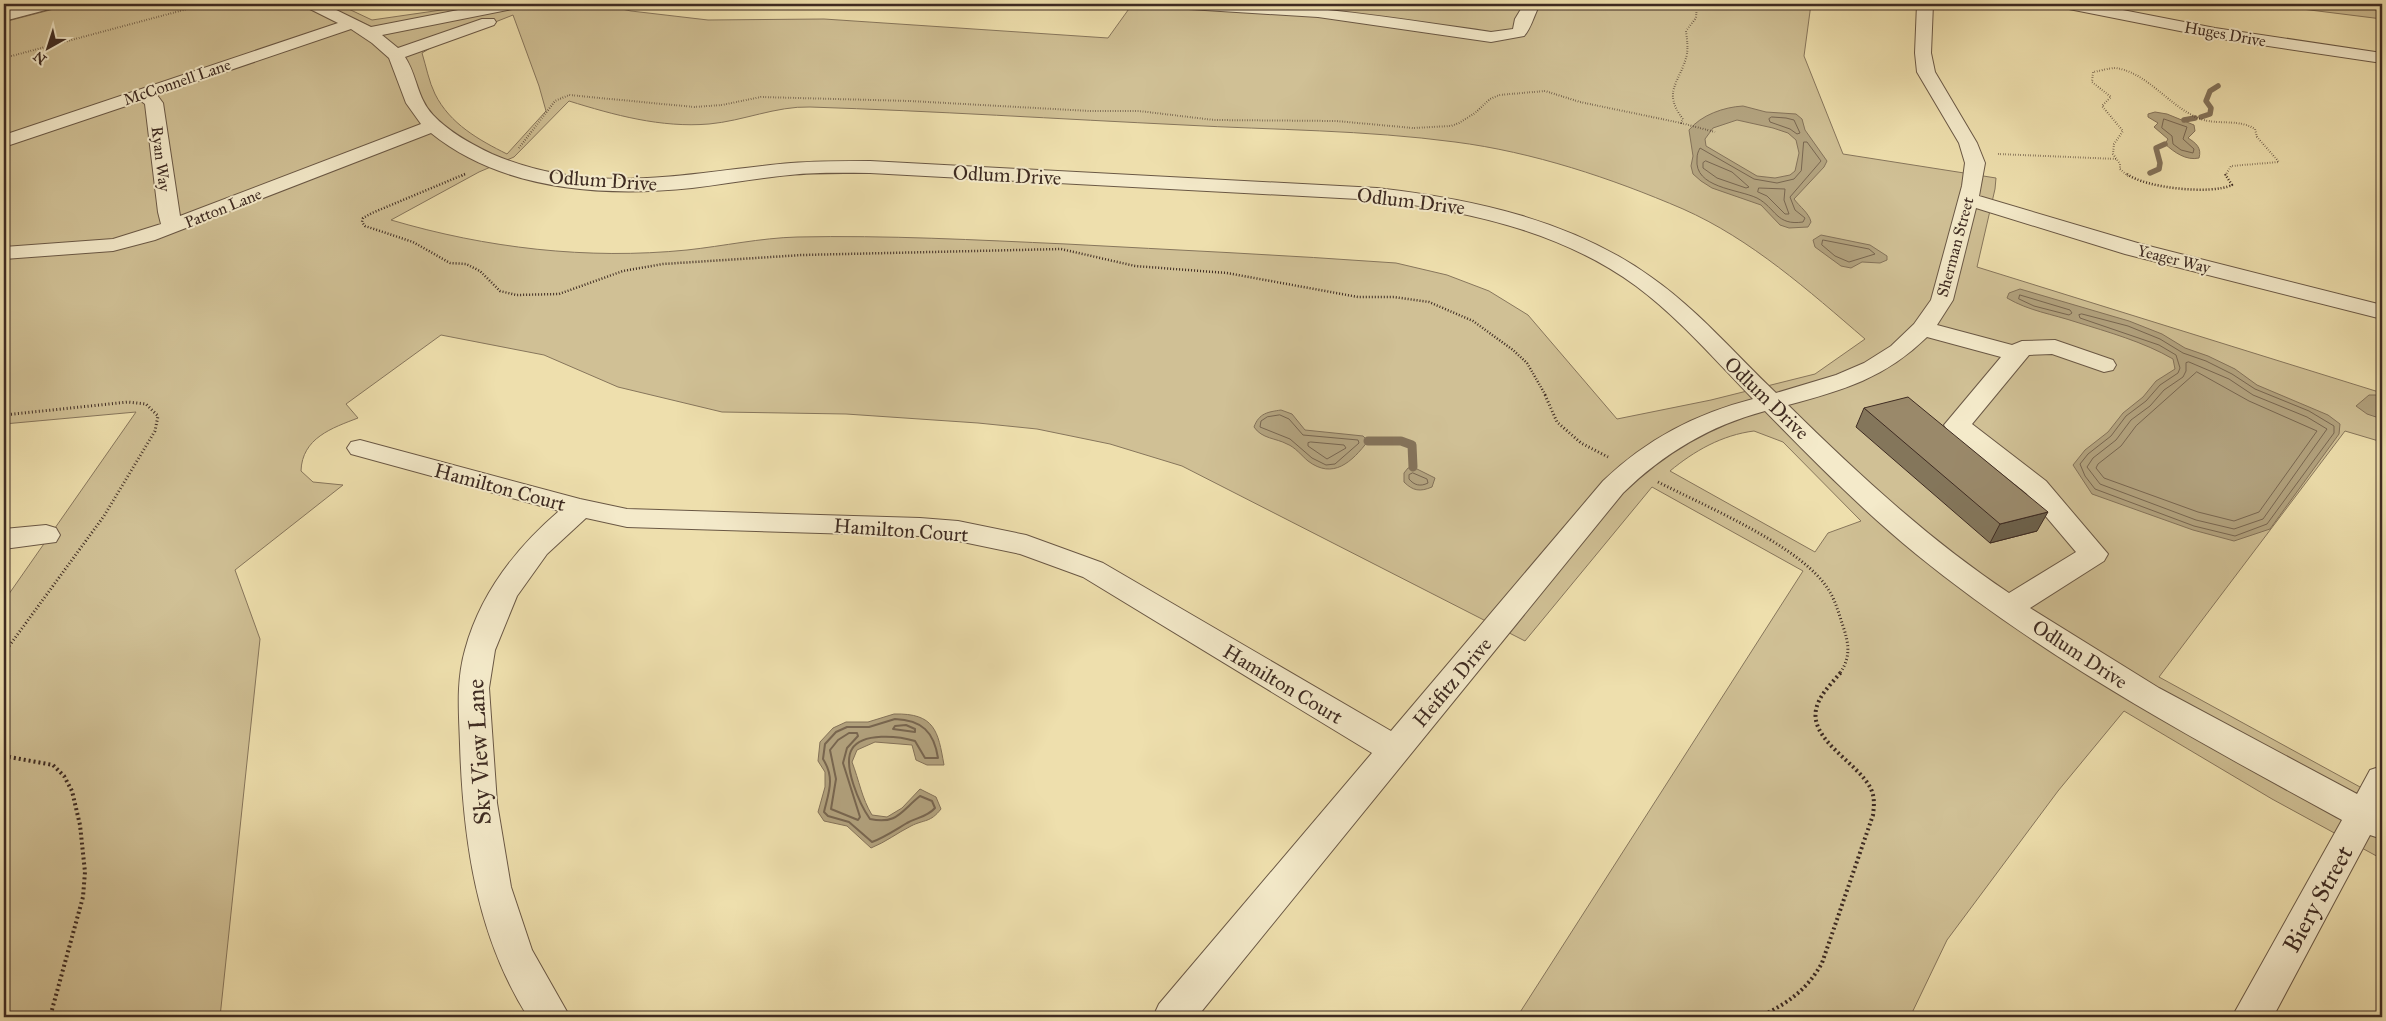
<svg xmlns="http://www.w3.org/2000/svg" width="2386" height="1021" font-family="'IM FELL Great Primer',serif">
  <rect width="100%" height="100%" fill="#eedfad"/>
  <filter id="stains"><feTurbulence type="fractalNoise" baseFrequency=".004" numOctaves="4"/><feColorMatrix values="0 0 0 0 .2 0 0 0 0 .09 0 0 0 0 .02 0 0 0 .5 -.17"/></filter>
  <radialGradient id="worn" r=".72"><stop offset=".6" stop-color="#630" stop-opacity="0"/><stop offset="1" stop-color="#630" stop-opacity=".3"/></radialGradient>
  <g fill="#d0c095" stroke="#87765c" fill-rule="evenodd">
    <path d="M73,4H338L372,20L483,4H599L631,11L708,20L824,19L1108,38L1131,6L1129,4H1811L1804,56L1843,154L1996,178L1995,189L1977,267L2382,393V442L2345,431L2159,677L2382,799V859L2272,799L2124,711L2058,791L1947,940L1910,1017H1517L1803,571L1652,487L1525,641L1182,466L1110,444L1037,429L978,423L846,414L722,412L618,387L544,355L441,335L346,404L358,418C332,428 302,438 301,471L313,482L343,485L235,570L260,639L220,1017H4V601L136,412L4,424V22ZM513,15L539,86L546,111L507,154C479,140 450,124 435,94C429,82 426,66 422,53L432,47ZM569,101C614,115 661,128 709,124C743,121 776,106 810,107C934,111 1059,119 1184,125C1274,130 1365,130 1455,142C1533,152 1611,178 1683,209C1751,239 1809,291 1865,339L1815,374L1711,400L1617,419L1528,315L1489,291L1447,275L1396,263C1286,255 1176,250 1066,244C977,240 887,235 797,237C760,238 724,246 687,250C587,260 486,248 391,220L479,172L514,157ZM1754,431L1783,442L1861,521L1828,533L1815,552L1670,471C1694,451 1722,435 1754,431Z"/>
    <polygon points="2262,4 2382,4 2382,19"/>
  </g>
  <g fill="#b2a27e" stroke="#847259" fill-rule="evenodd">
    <path d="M1743,106L1766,112L1796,114L1802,119L1805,130L1827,161L1824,167L1794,199C1800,207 1809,213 1811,222L1808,227L1789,228L1780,225L1761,205L1712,188L1701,181L1693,174L1691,166L1693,156L1689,130C1701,115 1724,107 1743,106ZM1737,120L1773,128L1788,133L1796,140L1799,153L1795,171L1790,175L1775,178L1757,176L1706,146L1705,139L1713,128Z"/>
    <path d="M2155,112L2167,114L2194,125L2195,131L2188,138C2196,143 2202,148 2199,158C2186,161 2174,152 2165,144L2168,139L2154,127L2158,123L2148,117V114Z"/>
    <polygon points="1821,235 1870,245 1887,256 1887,260 1880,263 1862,262 1851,268 1841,266 1815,247 1813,240"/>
    <path d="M2020,289L2129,321L2162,334L2185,348L2208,356L2235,369L2257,385L2328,415L2340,424L2339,434L2270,529L2234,541L2193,530L2092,494L2073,465L2085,450L2108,432L2123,413L2143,397L2156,381L2175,369L2173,359C2144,342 2108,332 2076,322C2052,314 2029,311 2007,298L2009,293Z"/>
    <polygon points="2369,395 2382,395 2382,419 2367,414 2356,406"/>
    <path d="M1281,410L1292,414L1305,430L1363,436L1368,441C1352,462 1333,480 1308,461C1302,456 1295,447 1287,444C1276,438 1262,439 1254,427C1259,413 1268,412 1281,410Z"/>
    <path d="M1413,467L1435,478L1432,487C1420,492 1413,491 1404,482V473L1408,468Z"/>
    <path d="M894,714C935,713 938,731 944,765H927L916,760L912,745L875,742L857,750L852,762C859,780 862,799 872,815L887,817L902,808L920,789L936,797L941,809C930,823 925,819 911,826C897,833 886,842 871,848L847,826L824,821L818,812L825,787V772L818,761L820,742L833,728L846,722H868Z"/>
  </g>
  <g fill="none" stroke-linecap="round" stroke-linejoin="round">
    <g stroke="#786650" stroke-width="1">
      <polygon points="1772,117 1786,118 1794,120 1800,133 1797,134 1790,129 1770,122 1769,119"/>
      <polygon points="2164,119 2187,127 2183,139 2194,149 2193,153 2181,150 2173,144 2172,136 2162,128"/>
      <path d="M1804,142H1807L1821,161L1790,197L1795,210L1805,218L1803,222C1776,226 1776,208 1757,198C1738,189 1694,188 1697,159C1697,154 1698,152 1700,148L1754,179L1777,183L1794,179L1801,171Z"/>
      <polygon points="1706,161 1732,172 1749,187 1746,188 1717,178 1703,168 1703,163"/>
      <polygon points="1759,188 1785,189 1784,200 1789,214 1785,214 1767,196 1758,192"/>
      <polygon points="1823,240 1869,249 1875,254 1849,262 1835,256 1822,245"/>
      <polygon points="2020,295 2070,310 2072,313 2069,315 2034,306 2019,299"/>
      <polygon points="2082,314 2128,326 2160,339 2183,353 2206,361 2232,374 2255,389 2309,411 2334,426 2334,433 2267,524 2235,536 2194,526 2095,489 2085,476 2080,464 2088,454 2111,436 2126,416 2146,401 2160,385 2178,373 2180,368 2176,355 2159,345 2080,318 2079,315"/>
      <polygon points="2189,362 2229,379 2253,395 2307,417 2327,429 2263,519 2234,529 2196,520 2100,484 2087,467 2093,458 2116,440 2131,420 2150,406 2164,390 2183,377 2186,371 2186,363"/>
      <polygon points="2197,372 2249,401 2317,431 2259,512 2234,521 2198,512 2104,478 2096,468 2098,464 2121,446 2136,426"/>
      <polygon points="1280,415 1289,419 1303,435 1358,440 1359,443 1335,464 1326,465 1312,458 1290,439 1260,427 1261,421 1267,417"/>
      <polygon points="1311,442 1344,445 1346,448 1327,459 1308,446 1308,443"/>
      <path d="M1413,473L1427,479L1428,483C1420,487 1414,485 1409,479V475Z"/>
    </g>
    <g stroke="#786650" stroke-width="2">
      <path d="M895,719C922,720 934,732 938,758H925L915,741C899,736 862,732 852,749C842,765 860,805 870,819C897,825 901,811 920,796L932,801L935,808C927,817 918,817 907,823C895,830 885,837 872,842L849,822L828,816L824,812C829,791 835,778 823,759L825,744L836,732L847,727H869Z"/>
      <polygon points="906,725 915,729 915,732 893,729 895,726"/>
      <polygon points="849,733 857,733 858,736 847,748 843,763 860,817 858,820 831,809 836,779 830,750 838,740"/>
    </g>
    <g stroke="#847259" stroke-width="5.5">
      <polyline points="2201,117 2210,114 2211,108 2206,101 2210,91 2218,86"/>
      <polyline points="2184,120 2195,118"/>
      <polyline points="2150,173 2159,169 2160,163 2156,148 2165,144"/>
    </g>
    <polyline stroke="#847259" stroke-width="9" points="1368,441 1401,441 1412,445 1413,467"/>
    <g stroke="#6a5845" stroke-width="2">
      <g id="minor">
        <polygon points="33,4 59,4 57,7 4,21 4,11"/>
        <path d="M304,4H324L371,27L489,4H520L518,7L512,9L382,35L398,48L482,19H494L496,22L494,25L405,57C417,75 417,98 433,115C449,132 471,144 492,154C594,198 687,172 791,163C817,161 844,161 870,161L1377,188C1472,199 1572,220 1651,277C1697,309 1735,354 1776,393L1836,375L1864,363L1891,346L1914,324L1931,300L1962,186L1965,163L1959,143L1917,72L1915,53L1917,4H1933L1931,53L1935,72L1977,143L1985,163L1979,196L2141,244L2382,305V319L2125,254L1976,208L1953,300L1937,325L2012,345L2022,341L2055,340L2113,360L2116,365L2113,370L2104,372L2052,354L2029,355L1972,424L2046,481L2108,554L2104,561L2030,608L2159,688L2357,794L2370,770L2382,766V839L2370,835L2273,1017H2232L2342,820C2195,740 2046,660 1916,554C1862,510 1814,461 1765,411C1709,426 1664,453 1623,493L1197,1017H1153L1159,1004L1372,753L1083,577L1020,554L958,541L920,536L627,527L586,518L547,554L517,596L495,650L489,688L497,803L511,887L532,950L570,1017H528C476,935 463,839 460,744C459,712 456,682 465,650C480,594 515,549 559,511L351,454L347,448L351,442L360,440L580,499L627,509L920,518L958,521L1026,535L1103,563L1391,731L1603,481C1647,439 1695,414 1753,399C1716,361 1679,318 1636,286C1561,231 1467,211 1377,200L870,173C843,173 817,172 790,175C757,178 725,184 692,188C604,197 503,191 431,133L155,240L113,251L4,259V247L113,239L161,224L158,212L145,104L141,101L4,147V135L338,23L306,7ZM351,29L372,43L389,58L406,103L421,124L180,216L163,103L157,95ZM1927,337L2001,357L1944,425L1948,431L2026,493L2076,552L2009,593C1928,539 1857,473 1788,405C1844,390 1885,378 1927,337Z"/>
        <path d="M1181,4C1285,0 1389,17 1491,32L1513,29L1515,19L1524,4H1540C1534,15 1531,29 1524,36L1491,42L1318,17L1189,9L1183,7Z"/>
        <polygon points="2061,4 2092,4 2215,28 2382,53 2382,63 2215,38 2069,9 2063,7"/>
        <polygon points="46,525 56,528 60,535 56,542 4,549 4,529"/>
      </g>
    </g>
    <g stroke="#3e2b22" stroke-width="2" stroke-dasharray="0.5 2" stroke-linecap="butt">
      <polyline points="4,58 206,4"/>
      <polyline points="1681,123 1715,132"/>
      <path d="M519,148L555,101L569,95L694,107L722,105L761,97L910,101L1090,111H1139L1214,120L1336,121L1413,128L1451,126L1459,123L1475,113L1490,99L1499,95L1545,91L1580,102L1681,123L1683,119C1661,91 1681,82 1687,54C1688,46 1687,39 1686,31L1696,18L1697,4"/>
      <polyline points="1998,154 2117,159"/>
      <polyline points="462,176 466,174"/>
      <path d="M2128,176L2120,169V164L2113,154L2114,144L2123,131L2102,106L2111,97L2092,82L2093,72C2100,71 2109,68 2116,68C2148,73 2169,106 2198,118C2217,126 2237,118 2255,129L2257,137L2279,162L2231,166L2225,176"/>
    </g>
    <g stroke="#3e2b22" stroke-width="2.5" stroke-dasharray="1 2" stroke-linecap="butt">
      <polyline points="465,174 372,213 363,218 362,222 365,226 413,242 450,263 466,264 480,271 500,291 516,295 559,294 623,271 663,264 802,255 1061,249 1135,266 1227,273 1358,297 1394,297 1429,302 1473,321 1513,350 1527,363 1546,396"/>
      <path d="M2127,174C2145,188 2211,195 2232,185L2225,174"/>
    </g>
    <g stroke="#3e2b22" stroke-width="3" stroke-dasharray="1 2.5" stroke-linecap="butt">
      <polyline points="1545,395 1557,422 1581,443 1608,457"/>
      <polyline points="4,415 128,402 146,404 158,416 155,431 104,516 4,653"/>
      <path d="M1658,482C1705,506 1791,542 1823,582C1834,595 1838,611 1843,626C1849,644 1851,657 1840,673"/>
    </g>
    <g stroke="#3e2b22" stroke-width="4" stroke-dasharray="2 3" stroke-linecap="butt">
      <polyline points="4,756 53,765 64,776 72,791 80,825 85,872 83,897 50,1017"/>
      <path d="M1759,1017C1787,1004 1807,990 1822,963L1873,815C1874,806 1875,798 1871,789C1858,762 1806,739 1817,706C1821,693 1833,682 1841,672"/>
    </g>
    <use href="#minor" fill="#f4eaca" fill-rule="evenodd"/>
  </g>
  <polygon fill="#84765b" stroke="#3e2b22" points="1864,408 2037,531 1990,543 1856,427"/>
  <polygon fill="#6c604a" stroke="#3e2b22" points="2048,512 2037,531 1990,543 2000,524"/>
  <polygon fill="#9a896a" stroke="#3e2b22" points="1908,397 2048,512 2000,524 1864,408"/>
  <g text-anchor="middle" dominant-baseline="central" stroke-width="4" stroke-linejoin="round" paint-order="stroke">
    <g font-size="16" fill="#3e2b22" stroke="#f4eaca">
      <text transform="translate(2225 34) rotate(10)">Huges Drive</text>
      <text transform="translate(177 82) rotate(-19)">McConnell Lane</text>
      <text transform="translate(161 159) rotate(83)">Ryan Way</text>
      <text transform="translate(223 208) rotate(-22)">Patton Lane</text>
      <text transform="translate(1955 247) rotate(-75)">Sherman Street</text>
      <text transform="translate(2174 259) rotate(14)">Yeager Way</text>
    </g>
    <g font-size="20" fill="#3e2b22" stroke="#f4eaca">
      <text transform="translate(1007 175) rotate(3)">Odlum Drive</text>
      <text transform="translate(603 180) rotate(4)">Odlum Drive</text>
      <text transform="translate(1411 201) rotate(7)">Odlum Drive</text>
      <text transform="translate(1767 398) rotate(44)">Odlum Drive</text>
      <text transform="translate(500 487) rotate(15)">Hamilton Court</text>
      <text transform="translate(901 530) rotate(4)">Hamilton Court</text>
      <text transform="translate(2080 654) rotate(33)">Odlum Drive</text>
      <text transform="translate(1452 682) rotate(-50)">Heifitz Drive</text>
      <text transform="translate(1283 684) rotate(31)">Hamilton Court</text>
    </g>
    <g font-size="24" fill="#3e2b22" stroke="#f4eaca">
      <text transform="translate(479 752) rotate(-93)">Sky View Lane</text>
      <text transform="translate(2318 899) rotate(-61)">Biery Street</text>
    </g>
  </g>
  <rect width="2386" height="1021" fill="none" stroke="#eedfad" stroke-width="20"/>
  <rect x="5" y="5" width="2376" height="1011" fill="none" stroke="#3e2b22" stroke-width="2.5"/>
  <rect x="10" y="10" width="2366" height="1001" fill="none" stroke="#3e2b22"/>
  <g transform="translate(48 48) rotate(219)" stroke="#f4eaca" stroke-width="4" paint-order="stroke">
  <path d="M0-4L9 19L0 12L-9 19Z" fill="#3e2b22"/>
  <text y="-8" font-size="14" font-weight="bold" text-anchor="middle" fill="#3e2b22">N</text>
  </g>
  <rect width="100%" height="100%" filter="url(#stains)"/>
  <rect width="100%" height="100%" fill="url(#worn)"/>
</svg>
